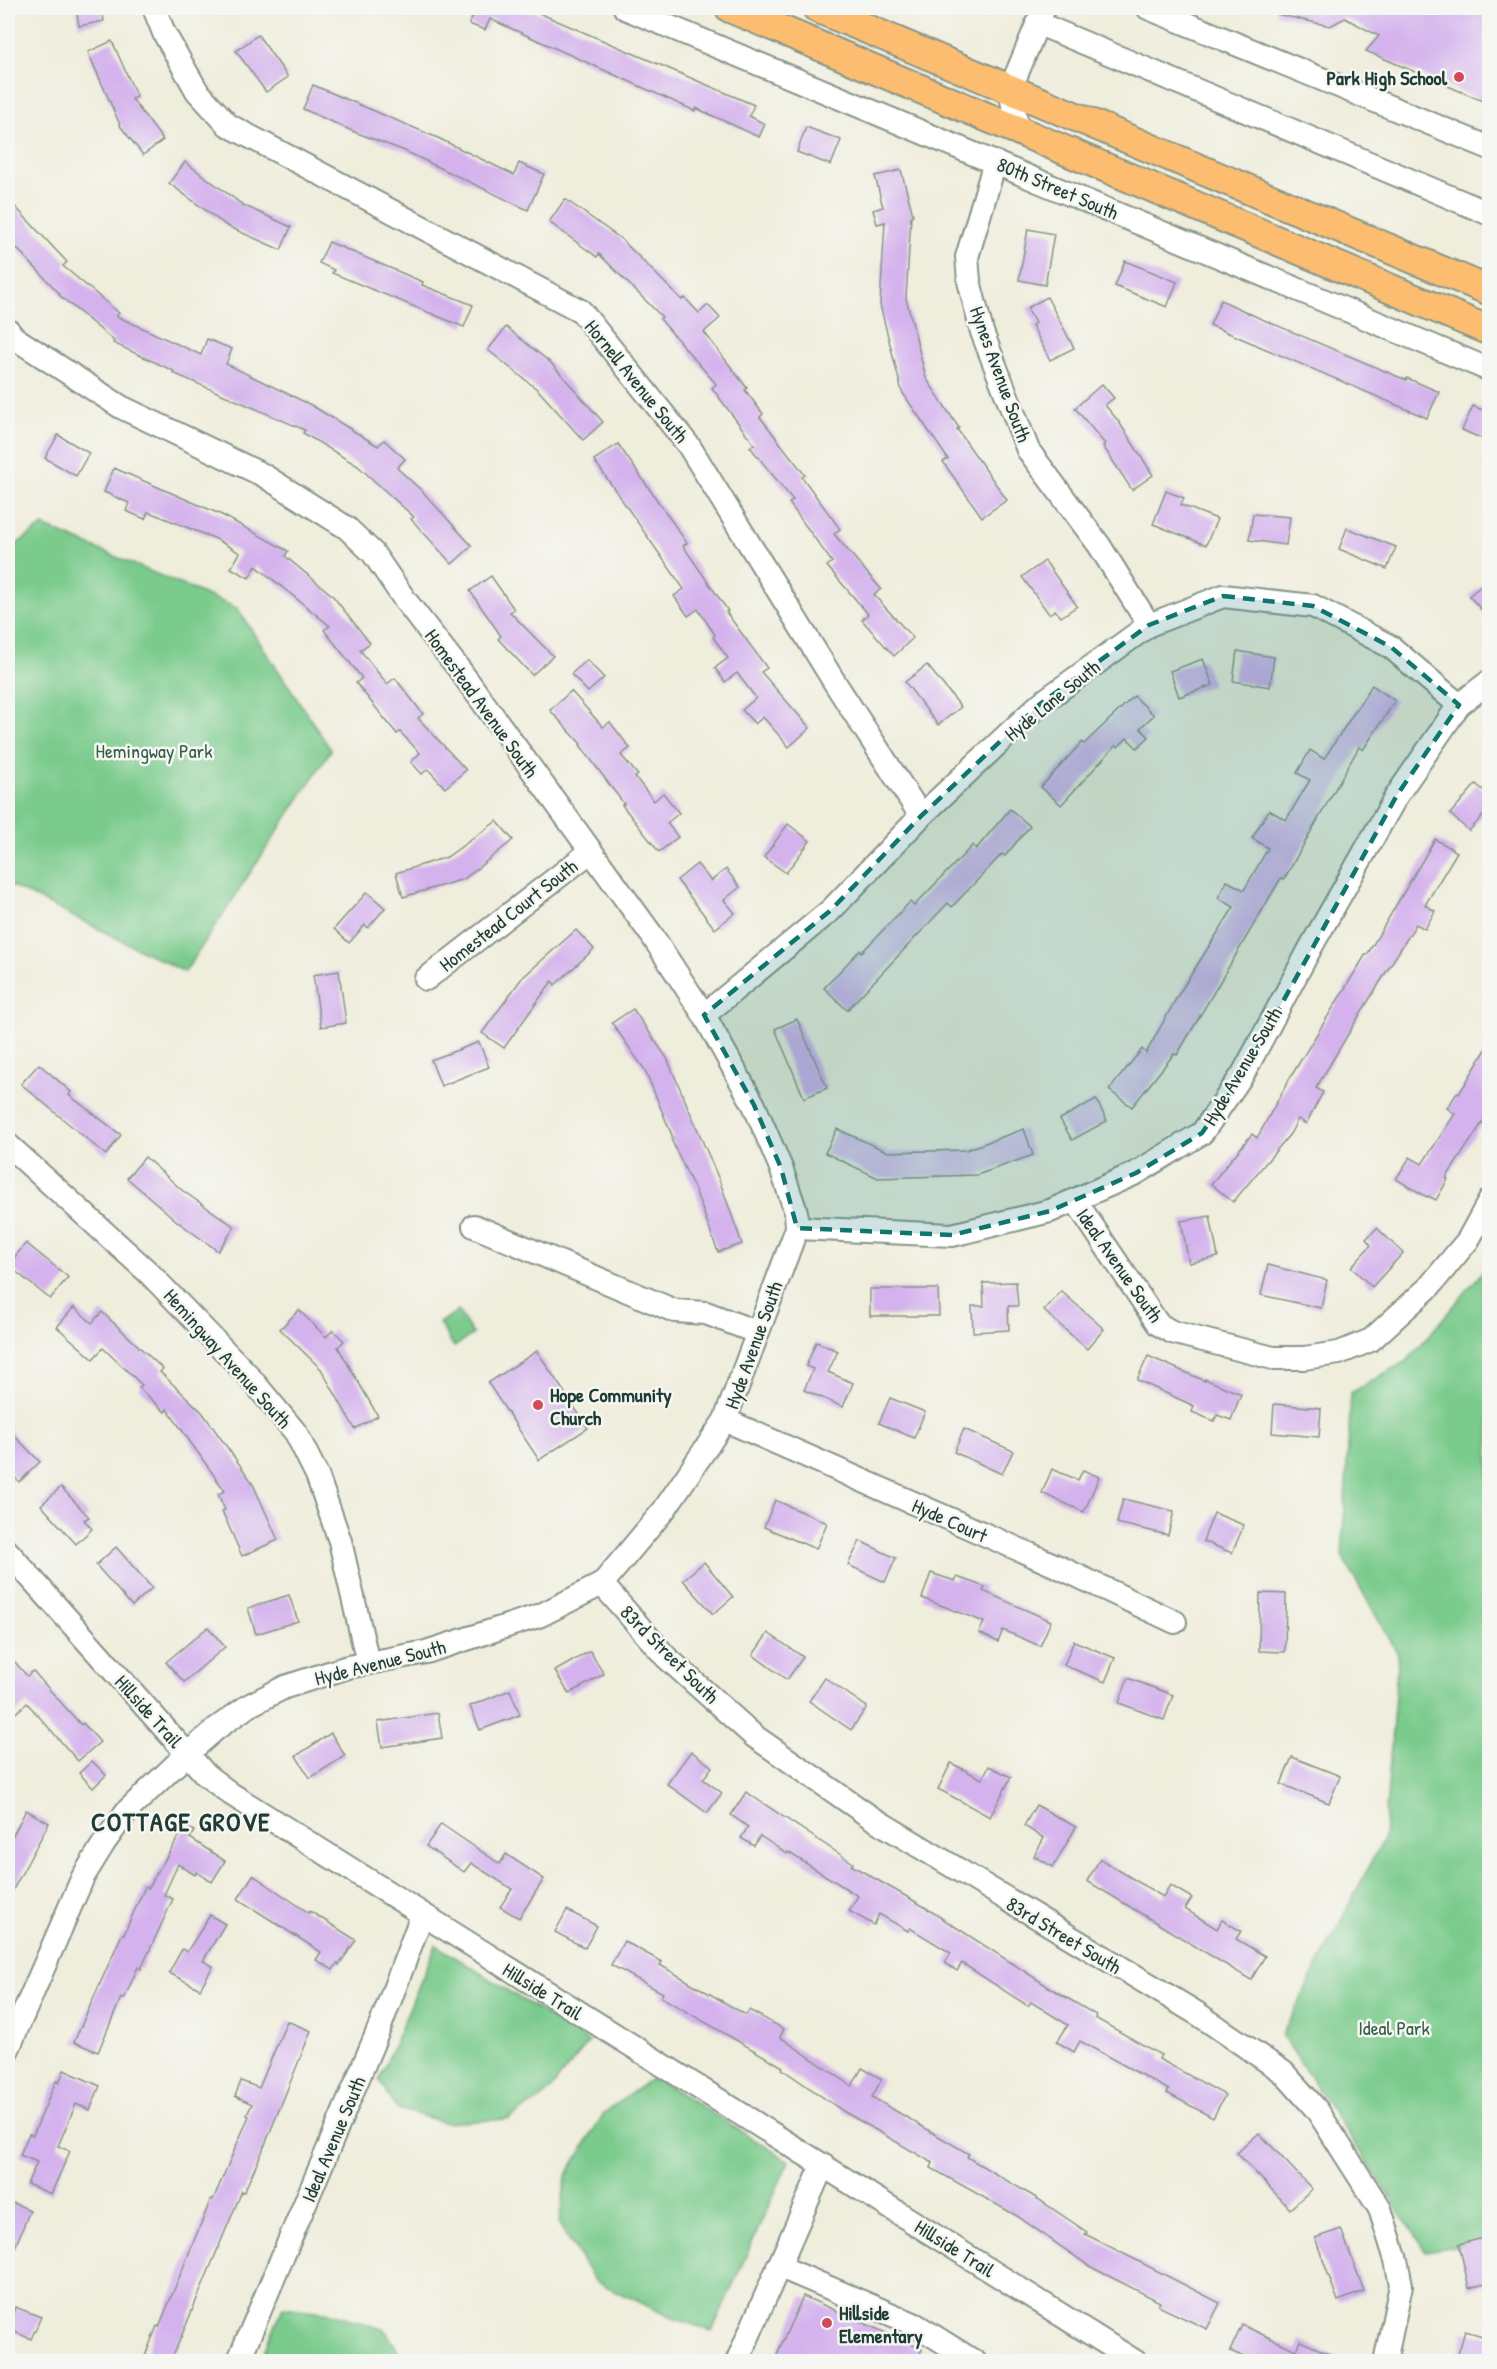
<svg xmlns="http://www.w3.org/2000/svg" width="1497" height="2369" font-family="'Patrick Hand',sans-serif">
  <rect width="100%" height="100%" fill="#f6f6f2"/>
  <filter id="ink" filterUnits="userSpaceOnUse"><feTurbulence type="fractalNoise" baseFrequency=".0167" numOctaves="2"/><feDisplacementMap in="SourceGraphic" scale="12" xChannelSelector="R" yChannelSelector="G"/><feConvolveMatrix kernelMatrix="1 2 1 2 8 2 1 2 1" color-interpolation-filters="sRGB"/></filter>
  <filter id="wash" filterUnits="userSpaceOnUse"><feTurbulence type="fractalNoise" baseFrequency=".008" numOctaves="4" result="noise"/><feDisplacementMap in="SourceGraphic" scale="24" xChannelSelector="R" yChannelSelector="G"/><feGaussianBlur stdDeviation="1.35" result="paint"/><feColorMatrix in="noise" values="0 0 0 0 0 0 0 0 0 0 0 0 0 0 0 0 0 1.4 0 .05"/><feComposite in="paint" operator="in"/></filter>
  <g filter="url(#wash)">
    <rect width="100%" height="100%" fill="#efeddb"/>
    <g fill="#7acb8c" stroke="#4c8460" stroke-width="1.5">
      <polygon points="43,526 237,608 331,750 185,972 8,884 8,550"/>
      <polygon points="1489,1264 1489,2241 1426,2251 1282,2035 1384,1837 1398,1654 1342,1556 1351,1393 1408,1360"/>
      <polygon points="458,1311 473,1334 454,1347 439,1323"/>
      <polygon points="436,1945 589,2042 544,2097 508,2119 446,2123 396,2108 379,2080"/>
      <polygon points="654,2077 789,2161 712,2331 673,2318 595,2281 559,2224 566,2176 604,2113"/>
      <polygon points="283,2307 332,2313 385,2330 405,2361 260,2361"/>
    </g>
    <g id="blocks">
      <g fill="#d4b2ed">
        <polygon points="76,8 102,8 104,21 79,26"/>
        <polygon points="465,8 527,8 754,105 749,116 765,124 759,137 696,108 695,111 490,19 485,30 469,24 475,12"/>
        <polygon points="1277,8 1490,8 1490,104 1366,51 1379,36 1345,18 1330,26 1276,14"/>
        <polygon points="258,35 288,77 266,92 236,51"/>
        <polygon points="112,41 137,97 132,99 163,140 143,155 121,127 88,52"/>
        <polygon points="313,85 438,138 514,175 519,163 544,174 528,210 405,151 357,133 303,109"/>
        <polygon points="806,127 841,140 831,165 797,152"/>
        <polygon points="185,162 243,205 291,227 281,250 227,226 169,183"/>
        <polygon points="901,170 913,215 911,216 906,298 926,378 959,428 957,429 1007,500 982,517 943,462 948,459 902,392 880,305 885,222 877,224 873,210 883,207 875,176"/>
        <polygon points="8,199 67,262 63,266 119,313 116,316 201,355 207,339 232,349 226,364 311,405 378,446 384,440 405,459 397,468 422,491 472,546 452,564 411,519 414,517 358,466 303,433 305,430 173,373 174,371 113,343 114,341 59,295 60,294 8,239"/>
        <polygon points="565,199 621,239 682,300 685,298 699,313 708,305 720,318 704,332 747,388 745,390 763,414 760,417 805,475 802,477 840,529 834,534 881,589 874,595 913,638 894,656 862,620 868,614 827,566 832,562 789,503 793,500 750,447 754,444 712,388 716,384 660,319 662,317 599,254 597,257 549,222"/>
        <polygon points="1028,229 1054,234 1045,285 1019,280"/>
        <polygon points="329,242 423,282 422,285 473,305 464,327 332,273 334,270 319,263"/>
        <polygon points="1125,261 1177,282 1167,307 1115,286"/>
        <polygon points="1047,297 1074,348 1050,360 1032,325 1035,323 1027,308"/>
        <polygon points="1221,300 1257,317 1406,380 1407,378 1439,392 1427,418 1210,325"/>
        <polygon points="506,327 551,363 603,422 583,440 538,390 488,350"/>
        <polygon points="1102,384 1114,398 1105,405 1119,422 1153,475 1132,490 1103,446 1105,444 1075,408"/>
        <polygon points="1473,406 1490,413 1490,442 1462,430"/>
        <polygon points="58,435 89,453 76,476 45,458"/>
        <polygon points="618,444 687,543 683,546 728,611 726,612 767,668 761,672 810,728 789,747 763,717 755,724 742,710 756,698 737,673 725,682 715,668 728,658 713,637 715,635 698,609 688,616 674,596 684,589 594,460"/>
        <polygon points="114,468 222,515 288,551 285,556 332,595 370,643 360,650 387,684 395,678 423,714 418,718 466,770 445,788 428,769 422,774 411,762 420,753 400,732 397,734 356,683 362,678 324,630 330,626 256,566 249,578 231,568 240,553 216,539 159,516 148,512 145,519 126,511 129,503 104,492"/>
        <polygon points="1166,491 1184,498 1181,505 1217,519 1206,545 1153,524"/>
        <polygon points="1253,514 1290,517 1286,545 1249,540"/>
        <polygon points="1347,528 1396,547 1387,569 1339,549"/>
        <polygon points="1045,561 1077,606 1061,617 1055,610 1049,614 1022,577"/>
        <polygon points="491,576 514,609 510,612 553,656 532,675 498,639 501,636 470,591"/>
        <polygon points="1490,578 1490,619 1469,596"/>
        <polygon points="1237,651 1274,657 1270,687 1233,681"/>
        <polygon points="1203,659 1213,685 1179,697 1170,671"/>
        <polygon points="587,660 604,678 588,692 571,674"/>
        <polygon points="927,665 961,707 938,725 905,682"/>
        <polygon points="1372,685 1395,701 1363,750 1359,747 1284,879 1281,878 1177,1055 1174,1054 1132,1107 1109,1090 1142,1049 1146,1053 1180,992 1234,907 1218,898 1227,881 1244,890 1268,848 1252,838 1269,810 1286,820 1310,780 1297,773 1310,750 1324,759"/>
        <polygon points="571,691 603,727 610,722 630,748 621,755 638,775 635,777 654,801 663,793 679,813 667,823 678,837 659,852 622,805 624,804 580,745 581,744 550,710"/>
        <polygon points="1134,696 1154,715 1140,728 1149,737 1137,748 1127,738 1118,747 1116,745 1061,805 1041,787 1082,742 1084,744"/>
        <polygon points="1476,784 1490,796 1490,808 1469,831 1450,814"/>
        <polygon points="1010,809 1030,826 1005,856 1002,854 952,907 948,903 847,1010 824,988 860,950 862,952 910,902 914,906 973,845 976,849"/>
        <polygon points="497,821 513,840 464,879 403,897 396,873 447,857"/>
        <polygon points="788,824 810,841 786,873 764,857"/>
        <polygon points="1435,839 1457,852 1425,905 1435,911 1425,929 1416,924 1359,1016 1316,1088 1323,1092 1306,1124 1298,1119 1290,1134 1233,1202 1211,1184 1252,1134 1257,1138 1290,1078 1366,954 1367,955"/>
        <polygon points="697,864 711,881 726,869 740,887 724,900 735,913 715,929 677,880"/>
        <polygon points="367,892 385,908 368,928 365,925 349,943 334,929"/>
        <polygon points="576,930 594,949 555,985 552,981 504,1048 482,1033 522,978"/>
        <polygon points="339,971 346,1023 321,1027 313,975"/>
        <polygon points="633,1009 667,1058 720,1182 742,1244 718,1252 696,1192 671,1139 673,1138 645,1070 612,1023"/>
        <polygon points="797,1019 827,1088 804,1098 775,1029"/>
        <polygon points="479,1042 489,1067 441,1086 431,1060"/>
        <polygon points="1490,1043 1490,1111 1446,1178 1448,1179 1436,1200 1428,1196 1427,1197 1396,1179 1410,1157 1422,1164 1455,1114 1447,1108 1457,1093 1459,1094"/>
        <polygon points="39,1064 71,1092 69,1095 121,1135 106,1155 21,1084"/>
        <polygon points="1096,1099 1107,1121 1072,1140 1060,1119"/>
        <polygon points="837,1129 888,1152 966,1150 1024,1129 1033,1155 977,1175 878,1178 825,1153"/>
        <polygon points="145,1157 183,1191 235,1227 218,1251 178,1222 127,1178"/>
        <polygon points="1210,1216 1218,1257 1189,1263 1181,1221"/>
        <polygon points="1377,1228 1403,1253 1372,1287 1351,1267 1371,1245 1366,1239"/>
        <polygon points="26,1243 68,1277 50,1299 8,1265"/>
        <polygon points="1268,1265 1327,1280 1321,1308 1261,1295"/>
        <polygon points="1016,1282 1018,1306 1008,1306 1009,1330 973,1332 972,1306 984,1306 983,1283"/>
        <polygon points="870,1289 938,1289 939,1316 870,1316"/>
        <polygon points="1061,1291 1104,1329 1087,1349 1044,1311"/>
        <polygon points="74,1307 92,1323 102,1312 163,1369 160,1372 202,1412 252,1482 278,1540 242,1556 222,1511 225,1510 218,1494 225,1491 167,1409 165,1412 139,1388 142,1385 103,1348 93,1359 57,1327"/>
        <polygon points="299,1310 326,1337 333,1330 344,1341 338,1347 378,1416 355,1429 321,1369 280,1329"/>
        <polygon points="816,1342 838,1351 828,1372 853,1383 843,1407 804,1390 813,1369 806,1366"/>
        <polygon points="537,1351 588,1428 539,1460 488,1383"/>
        <polygon points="1148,1356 1205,1381 1205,1379 1241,1394 1231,1420 1217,1415 1214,1421 1192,1412 1194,1406 1137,1380"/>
        <polygon points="890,1398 925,1412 914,1438 879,1423"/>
        <polygon points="1274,1404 1321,1408 1319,1437 1272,1433"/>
        <polygon points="8,1429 40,1462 19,1482 8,1470"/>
        <polygon points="964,1429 1013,1451 1002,1474 954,1452"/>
        <polygon points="1052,1469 1078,1480 1083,1470 1099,1477 1084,1512 1042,1493"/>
        <polygon points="61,1487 89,1517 84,1520 92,1529 76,1544 41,1505"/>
        <polygon points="1123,1499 1174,1511 1168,1535 1117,1523"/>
        <polygon points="775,1500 827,1523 816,1549 764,1527"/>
        <polygon points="1214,1513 1244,1525 1232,1553 1203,1541"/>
        <polygon points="860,1541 896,1558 885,1582 848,1565"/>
        <polygon points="116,1547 152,1588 132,1606 96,1565"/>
        <polygon points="704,1562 733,1597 713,1614 683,1580"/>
        <polygon points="931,1573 955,1581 957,1577 985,1587 983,1591 1051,1621 1040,1646 1003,1630 998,1642 979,1633 984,1622 922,1598"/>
        <polygon points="1260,1593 1286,1594 1285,1652 1259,1651"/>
        <polygon points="289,1595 298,1621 256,1634 248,1608"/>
        <polygon points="208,1627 225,1647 184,1682 166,1662"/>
        <polygon points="768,1633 803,1657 787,1680 753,1655"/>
        <polygon points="1074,1641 1115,1658 1105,1682 1064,1665"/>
        <polygon points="590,1651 604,1674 569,1694 555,1671"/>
        <polygon points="8,1654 27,1676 33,1671 81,1725 83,1723 100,1742 78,1761 27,1703 8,1720"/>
        <polygon points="825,1678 867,1707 851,1730 809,1701"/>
        <polygon points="1128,1678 1173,1695 1164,1720 1119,1703"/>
        <polygon points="510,1690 520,1715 480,1730 470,1706"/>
        <polygon points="438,1713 442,1738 382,1747 378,1722"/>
        <polygon points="331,1733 345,1756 310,1778 296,1756"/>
        <polygon points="691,1751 712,1767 703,1779 722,1793 707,1813 667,1784"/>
        <polygon points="1292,1757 1340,1776 1329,1803 1281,1784"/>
        <polygon points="92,1761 106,1775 93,1788 79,1773"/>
        <polygon points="951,1763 982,1779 989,1766 1011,1777 990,1817 938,1789"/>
        <polygon points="746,1792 853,1863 851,1865 923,1906 1052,1989 1096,2015 1095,2018 1161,2055 1159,2059 1225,2095 1213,2118 1167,2093 1169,2090 1080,2041 1074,2052 1057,2042 1068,2025 1031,2002 1028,2006 962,1963 957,1971 945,1963 951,1953 910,1928 908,1931 879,1914 874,1925 849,1911 858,1896 788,1852 787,1854 760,1836 754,1846 741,1838 748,1827 731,1815"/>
        <polygon points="1036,1805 1076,1827 1053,1867 1034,1856 1044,1838 1024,1826"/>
        <polygon points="26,1810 49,1823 8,1899 8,1845"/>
        <polygon points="441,1824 500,1864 506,1854 544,1879 519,1918 500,1907 512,1889 471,1863 464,1872 426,1846"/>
        <polygon points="185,1826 194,1831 190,1838 225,1861 212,1882 196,1872 195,1875 178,1864 164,1895 173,1899 141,1969 138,1967 124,1999 121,1998 98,2052 74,2042 122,1934 124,1934 145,1887 148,1888"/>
        <polygon points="1100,1859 1163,1897 1170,1885 1192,1898 1185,1909 1217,1929 1222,1920 1241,1931 1236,1939 1265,1956 1251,1980 1087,1881"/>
        <polygon points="253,1875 309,1913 310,1911 356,1940 339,1965 337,1963 333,1970 316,1960 321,1952 238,1899"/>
        <polygon points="567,1910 597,1926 585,1948 555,1932"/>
        <polygon points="210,1915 225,1924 203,1961 213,1966 200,1989 169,1973 182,1949 187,1952"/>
        <polygon points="624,1941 662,1962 660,1965 746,2015 749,2010 784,2029 780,2037 852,2086 862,2068 882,2079 872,2097 969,2154 967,2157 1038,2199 1087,2232 1085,2234 1220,2303 1207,2329 1158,2306 1160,2302 1089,2266 1017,2216 931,2168 933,2163 843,2111 782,2069 783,2067 661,1997 663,1993 611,1965"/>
        <polygon points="287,2021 311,2031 262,2152 244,2192 242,2191 171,2361 143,2361 157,2326 159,2327 211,2199 213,2200 249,2116 247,2115 252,2104 235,2096 241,2081 259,2088"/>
        <polygon points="64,2070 100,2086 90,2110 76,2104 58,2146 70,2151 51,2194 27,2184 37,2162 20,2155 29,2134 33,2135 56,2081 59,2083"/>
        <polygon points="1259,2133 1312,2189 1290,2209 1237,2153"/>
        <polygon points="8,2201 30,2210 8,2265"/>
        <polygon points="1341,2229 1364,2291 1338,2301 1315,2238"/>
        <polygon points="1484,2238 1490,2262 1490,2283 1469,2288 1459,2244"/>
        <polygon points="803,2296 922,2349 916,2361 774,2361"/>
        <polygon points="15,2307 41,2317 31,2339 8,2329"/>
        <polygon points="1242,2325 1296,2350 1300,2341 1346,2361 1254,2361 1230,2351"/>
        <polygon points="1465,2331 1490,2338 1484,2361 1456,2361"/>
      </g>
    </g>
  </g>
  <g filter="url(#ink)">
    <use href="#blocks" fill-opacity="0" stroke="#879588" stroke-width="1.5"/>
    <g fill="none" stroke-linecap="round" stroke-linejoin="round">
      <g stroke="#879588" stroke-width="26">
        <g id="minor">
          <polyline points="154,8 164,33 197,91 228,125 581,311 689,446 835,683 921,816"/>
          <polyline points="625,8 1490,370"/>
          <polyline points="1148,8 1490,148"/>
          <polyline points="1037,23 1490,214"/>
          <polyline points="1018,130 1010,90 1044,8"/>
          <polyline points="995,162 967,257 969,281 982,332 1028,450 1099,545 1149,625"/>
          <polyline points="8,330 13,337 121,407 263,475 347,528 373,553 405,600 459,669 651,934 704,1015 754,1105 781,1168 796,1212 797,1228 725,1420 664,1510 602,1584 541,1615 426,1652 348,1667 285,1687 248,1706 217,1728 187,1754 126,1812 104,1843 83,1877 8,2049"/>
          <polyline points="426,979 590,852"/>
          <polyline points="704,1015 831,910 921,816 1040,704 1149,625 1223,596 1313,606 1391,647 1459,705"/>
          <polyline points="8,1145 149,1273 247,1374 296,1433 317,1475 340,1541 368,1663"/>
          <polyline points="1075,1200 1158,1324 1172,1332 1273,1358 1304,1358 1339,1353 1371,1340 1429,1287 1468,1240 1490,1200"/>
          <polyline points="474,1226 675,1311 706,1313 756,1332"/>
          <polyline points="797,1228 952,1235 1050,1211 1136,1173 1202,1133 1243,1074 1312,945 1397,795 1459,705 1490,681"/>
          <polyline points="725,1420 1061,1568 1175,1622"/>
          <polyline points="8,1552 206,1775 231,1794 1136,2362"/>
          <polyline points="602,1584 666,1657 754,1736 869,1816 1198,2014 1283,2072 1317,2110 1380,2209 1396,2260 1401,2285 1385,2362"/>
          <polyline points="778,2266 916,2325 975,2362"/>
          <polyline points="238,2362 381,2024 422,1915"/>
          <polyline points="737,2362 823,2165"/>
        </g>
      </g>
      <g stroke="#879588" stroke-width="32">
        <g id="major">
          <polyline points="730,8 1490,331"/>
          <polyline points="817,8 1490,291"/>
        </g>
      </g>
      <use href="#minor" stroke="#fff" stroke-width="22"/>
      <use href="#major" stroke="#fcbd6f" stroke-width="28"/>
    </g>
  </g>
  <path fill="#0f766e" fill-opacity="0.2" stroke="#0f766e" stroke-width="4.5" stroke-dasharray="12 8" stroke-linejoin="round" d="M1223,596L1313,606L1391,647L1459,705L1397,795L1243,1074L1202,1133L1136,1173L1050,1211L952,1235L797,1228L781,1168L754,1105L704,1015L831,910L921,816L1040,704L1149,625Z"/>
  <g fill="#d1495b" stroke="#f6f6f2" stroke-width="2">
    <circle cx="1459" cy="77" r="6"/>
    <circle cx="538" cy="1405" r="6"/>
    <circle cx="827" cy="2323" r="6"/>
  </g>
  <g text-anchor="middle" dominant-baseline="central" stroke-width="5" stroke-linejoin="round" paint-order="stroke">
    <g font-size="20" font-weight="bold" fill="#1f3d34" stroke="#f6f6f2" text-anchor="start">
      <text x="1447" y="77" text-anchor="end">Park High School</text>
      <text x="550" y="1394">Hope Community<tspan x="550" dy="23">Church</tspan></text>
      <text x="839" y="2312">Hillside<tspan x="839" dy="23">Elementary</tspan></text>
    </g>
    <g font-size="20" fill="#1f3d34" stroke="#f6f6f2">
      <text transform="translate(1058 188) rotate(23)">80th Street South</text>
      <text transform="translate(1001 374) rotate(70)">Hynes Avenue South</text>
      <text transform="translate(637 381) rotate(51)">Hornell Avenue South</text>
      <text transform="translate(1052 700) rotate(-39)">Hyde Lane South</text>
      <text transform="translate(482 703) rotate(54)">Homestead Avenue South</text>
      <text transform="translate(508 915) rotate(-38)">Homestead Court South</text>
      <text transform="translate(1242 1066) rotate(-59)">Hyde Avenue South</text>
      <text transform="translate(1120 1265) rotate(55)">Ideal Avenue South</text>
      <text transform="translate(753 1345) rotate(-70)">Hyde Avenue South</text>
      <text transform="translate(228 1358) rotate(48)">Hemingway Avenue South</text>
      <text transform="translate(950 1520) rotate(24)">Hyde Court</text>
      <text transform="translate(670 1654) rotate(45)">83rd Street South</text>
      <text transform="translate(380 1662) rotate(-14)">Hyde Avenue South</text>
      <text transform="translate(149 1711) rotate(48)">Hillside Trail</text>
      <text transform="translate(1064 1935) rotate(31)">83rd Street South</text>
      <text transform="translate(543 1991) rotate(32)">Hillside Trail</text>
      <text transform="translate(333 2139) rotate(-67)">Ideal Avenue South</text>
      <text transform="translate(955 2248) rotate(32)">Hillside Trail</text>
    </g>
    <g font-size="20" fill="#36604a" stroke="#f6f6f2">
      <text x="154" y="750">Hemingway Park</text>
      <text x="1394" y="2027">Ideal Park</text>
    </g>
    <g font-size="26" font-weight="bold" letter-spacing="1.5" fill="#1f3d34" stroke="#f6f6f2">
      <text x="181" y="1821">COTTAGE GROVE</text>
    </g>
  </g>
  <rect width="1497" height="2369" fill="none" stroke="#f6f6f2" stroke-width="30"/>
</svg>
